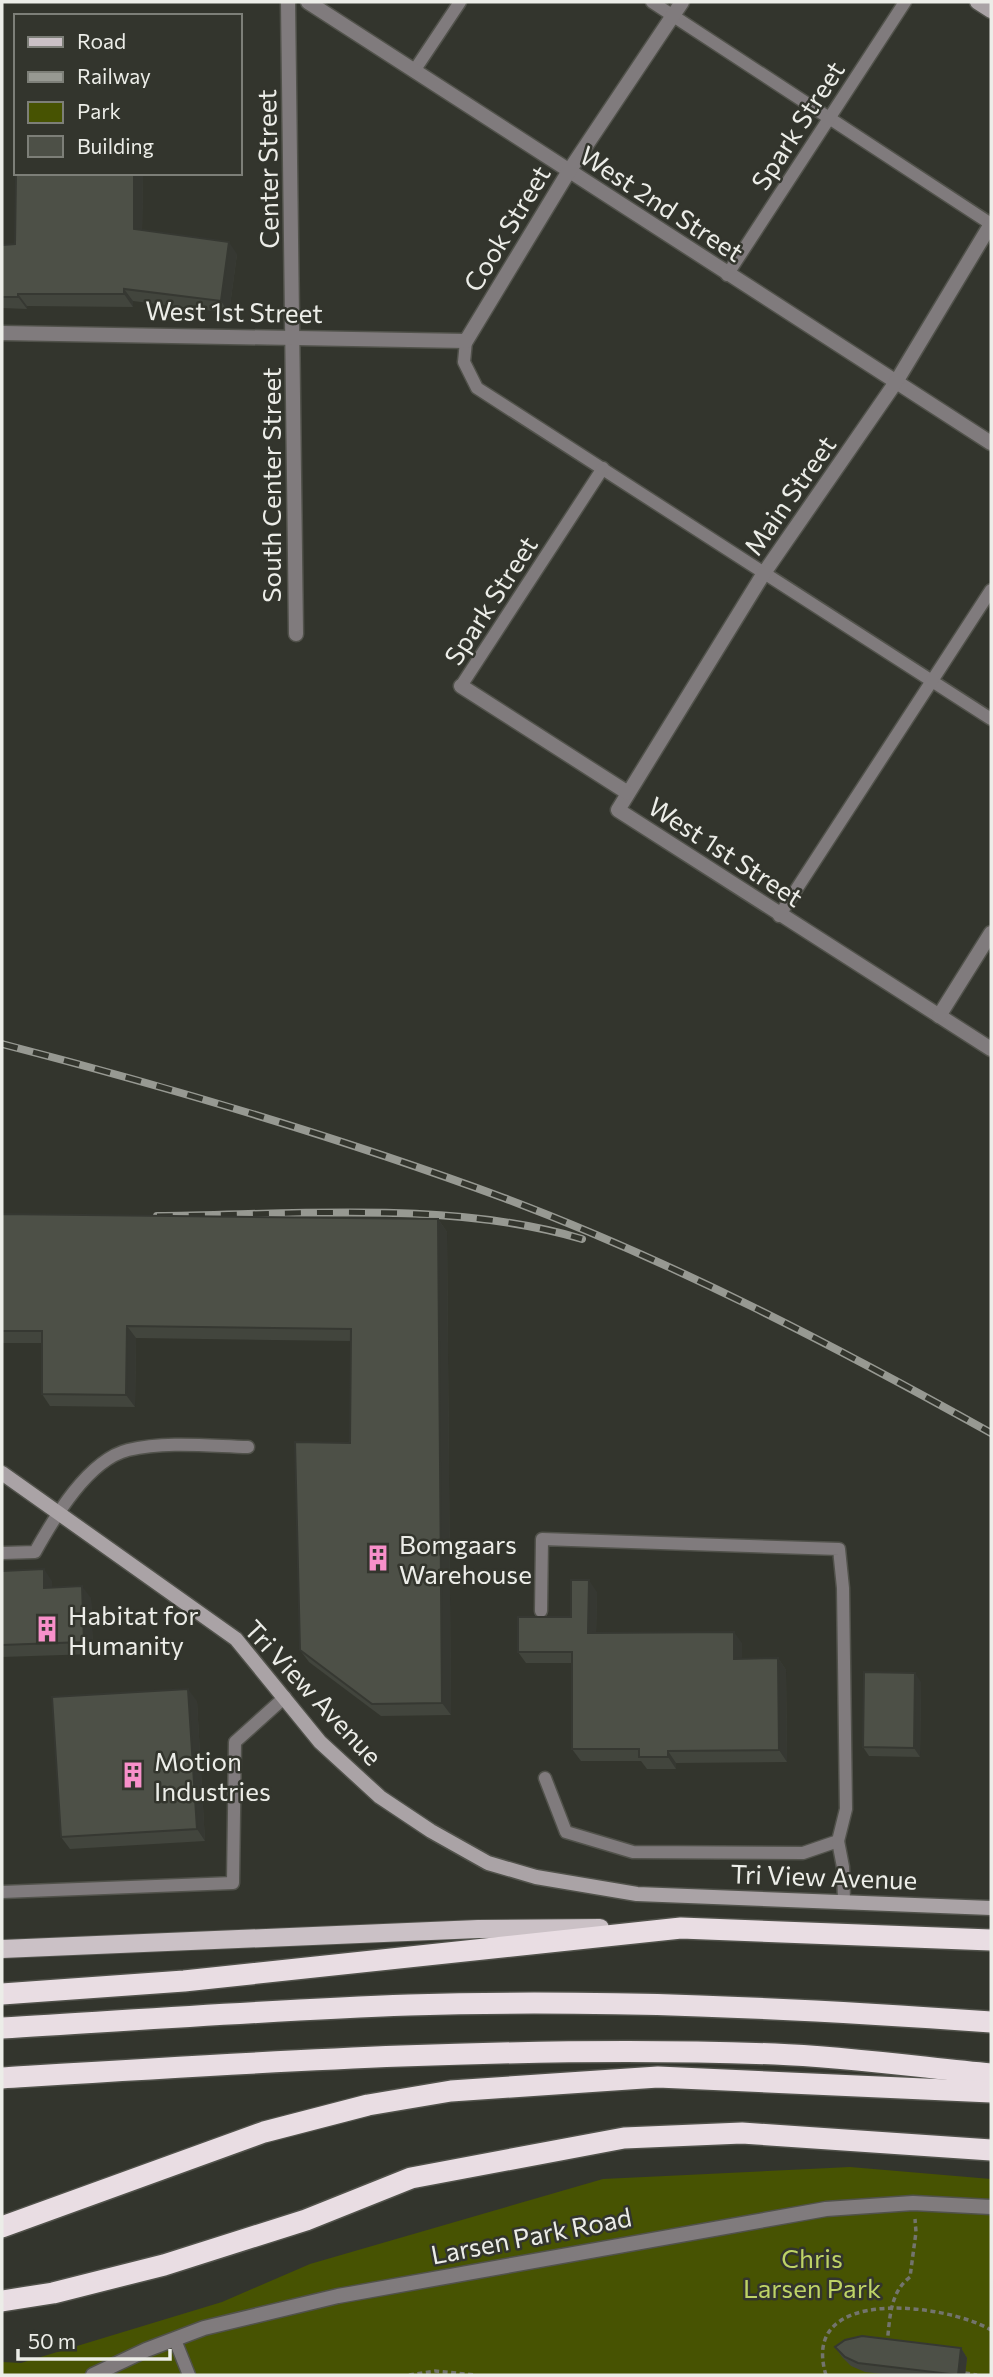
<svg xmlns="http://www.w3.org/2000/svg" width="993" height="2377" font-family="Commissioner,sans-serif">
  <rect width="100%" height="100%" fill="#33352d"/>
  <polygon fill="#475302" points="850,2167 991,2179 991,2375 2,2375 2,2362 21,2363 222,2302 310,2264 603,2179"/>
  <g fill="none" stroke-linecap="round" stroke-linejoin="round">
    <g stroke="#51524b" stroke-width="15">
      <g id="lane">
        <polyline points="652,2 991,224"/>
        <polyline points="414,71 460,2"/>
        <polyline points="727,275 905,2"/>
        <polyline points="466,341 464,362 477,388 991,719"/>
        <polyline points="461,686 603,468"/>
        <polyline points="779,916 991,590"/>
        <path d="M2,1553L35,1552C54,1518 88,1460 128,1450C167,1441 209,1446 248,1447"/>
        <polyline points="541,1611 542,1539 839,1549 843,1588 846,1809 838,1841 803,1853 633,1852 566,1832 545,1778"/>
        <polyline points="838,1841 843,1867 844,1901"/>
        <polyline points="2,1892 233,1883 235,1742 285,1697"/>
        <polyline points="175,2340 189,2375"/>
      </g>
    </g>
    <g stroke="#51524b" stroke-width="17">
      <g id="street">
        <polyline points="288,2 296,634"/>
        <polyline points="308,2 991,443"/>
        <polyline points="991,224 896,382 764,573 618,810 991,1049"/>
        <polyline points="2,333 466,341 569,171 682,2"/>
        <polyline points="461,686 628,793"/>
        <polyline points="939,1016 991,933"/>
        <polyline points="93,2375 146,2350 204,2328 338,2296 826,2209 913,2203 991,2207"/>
      </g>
    </g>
    <g stroke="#51524b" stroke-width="17">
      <g id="secondary">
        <polyline points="977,2 991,11"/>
        <polyline points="2,1473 236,1639 320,1742 380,1797 431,1831 488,1863 536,1877 637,1894 991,1908"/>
      </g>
    </g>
    <g stroke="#51524b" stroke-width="20">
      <polyline id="primary" points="2,1949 478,1929 600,1928"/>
    </g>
    <g stroke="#51524b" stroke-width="24">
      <g id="highway">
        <polyline points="2,1994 184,1981 681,1928 991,1940"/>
        <path d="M2,2028C137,2020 273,2010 409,2005C603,1999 797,2008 991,2022"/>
        <path d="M2,2078C259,2062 517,2045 775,2054C847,2057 919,2067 991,2074"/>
        <polyline points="2,2227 264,2132 368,2105 451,2091 658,2077 991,2092"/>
        <polyline points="2,2301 53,2293 164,2265 306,2220 411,2178 624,2138 742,2133 991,2150"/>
      </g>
    </g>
    <g stroke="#73746d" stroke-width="3.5" stroke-dasharray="5 3.5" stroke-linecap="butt">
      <path d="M887,2344C890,2320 889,2293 910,2277L916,2232L915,2219"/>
      <polyline points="965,2373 977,2375"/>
      <polyline points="409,2375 435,2371 475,2375"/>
      <path d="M826,2375C798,2284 948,2304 991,2330"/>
    </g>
    <use href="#lane" stroke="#807b7d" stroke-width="12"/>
    <use href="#street" stroke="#807b7d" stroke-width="14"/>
    <use href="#secondary" stroke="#aaa3a6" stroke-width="14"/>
    <use href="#primary" stroke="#cbc1c6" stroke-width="18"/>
    <use href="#highway" stroke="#e9dde3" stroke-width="21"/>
    <g stroke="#979992" stroke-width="8">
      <g id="rail">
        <path d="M2,1044C172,1088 339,1137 504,1198C672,1261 835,1346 991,1433"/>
        <path d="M157,1216C292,1215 453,1200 582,1239"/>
      </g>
    </g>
    <use href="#rail" stroke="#33352d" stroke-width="5" stroke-dasharray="16" stroke-linecap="butt"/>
  </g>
  <g fill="#42453d">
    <polygon points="16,173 143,173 142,231 237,254 229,313 133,301 133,307 27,306 27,309 2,308 2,245 15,244"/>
    <polygon points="2,1214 438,1219 447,1232 451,1715 381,1716 309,1662 300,1650 350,1443 351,1341 136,1338 135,1407 50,1406 42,1394 42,1343 2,1343"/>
    <polygon points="2,1571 52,1581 52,1587 91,1598 93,1654 2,1657"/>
    <polygon points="597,1592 596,1633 742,1643 742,1659 778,1658 786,1670 787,1762 676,1763 676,1769 647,1769 641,1761 581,1761 572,1749 572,1663 526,1663 518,1652 571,1617"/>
    <polygon points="921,1682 920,1757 869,1756 863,1747"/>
    <polygon points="197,1701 205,1841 70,1849 61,1837"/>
    <polygon points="835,2347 961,2348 967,2358 965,2375 891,2375 865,2372 851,2366 842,2357"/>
  </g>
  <g fill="#363832">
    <polygon points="134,173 143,173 142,241 134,229"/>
    <polygon points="229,242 237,254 229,313 221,301"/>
    <polygon points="124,289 133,301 133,307 124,294"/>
    <polygon points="18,294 27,306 27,309 18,297"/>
    <polygon points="438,1219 447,1232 451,1715 442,1703"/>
    <polygon points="127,1326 136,1338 135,1407 126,1395"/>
    <polygon points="44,1569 52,1581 53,1600 44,1588"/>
    <polygon points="589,1580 597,1592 596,1644 588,1633"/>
    <polygon points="82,1586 91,1598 93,1654 84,1642"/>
    <polygon points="734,1632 742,1643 742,1670 734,1659"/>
    <polygon points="778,1658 786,1670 787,1762 779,1750"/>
    <polygon points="915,1673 921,1682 920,1757 914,1748"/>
    <polygon points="188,1689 197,1701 205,1841 197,1829"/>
    <polygon points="668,1751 676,1763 676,1769 668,1757"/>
    <polygon points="961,2348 967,2358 965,2375 958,2375"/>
  </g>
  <g fill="#4d5047" stroke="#363832" stroke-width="2">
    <polygon points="16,173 134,173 134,229 229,242 221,301 124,289 124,294 18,294 18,297 2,297 2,245 15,244"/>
    <polygon points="2,1214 438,1219 442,1703 372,1704 300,1650 295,1442 350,1443 351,1329 127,1326 126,1395 42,1394 42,1331 2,1331"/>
    <polygon points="44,1569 44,1588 82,1586 84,1642 2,1645 2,1571"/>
    <polygon points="571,1580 589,1580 588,1633 734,1632 734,1659 778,1658 779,1750 668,1751 668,1757 639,1757 639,1749 572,1749 572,1652 518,1652 518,1617 571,1617"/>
    <polygon points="864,1672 915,1673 914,1748 863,1747"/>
    <polygon points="188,1689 197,1829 61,1837 52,1697"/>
    <polygon points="862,2336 961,2348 958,2375 858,2363 845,2357 835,2347 845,2340"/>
  </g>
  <defs>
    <g id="building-bare" transform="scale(2.1)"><path d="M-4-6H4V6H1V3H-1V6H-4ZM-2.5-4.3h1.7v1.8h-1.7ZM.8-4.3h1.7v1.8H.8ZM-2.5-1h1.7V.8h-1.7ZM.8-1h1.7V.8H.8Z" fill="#f890ca" stroke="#33352d" stroke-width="2.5" paint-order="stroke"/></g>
  </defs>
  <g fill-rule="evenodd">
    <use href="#building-bare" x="378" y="1558"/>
    <use href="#building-bare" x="47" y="1629"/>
    <use href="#building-bare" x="133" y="1775"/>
  </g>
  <g text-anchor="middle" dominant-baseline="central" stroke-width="5" stroke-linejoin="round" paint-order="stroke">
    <g font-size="26" fill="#ecede8" stroke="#33352d">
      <text transform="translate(797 125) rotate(-57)">Spark Street</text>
      <text transform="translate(267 169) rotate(-91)">Center Street</text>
      <text transform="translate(662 203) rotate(33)">West 2nd Street</text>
      <text transform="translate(506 228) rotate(-59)">Cook Street</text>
      <text transform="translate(234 311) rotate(1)">West 1st Street</text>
      <text transform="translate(270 485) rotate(-90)">South Center Street</text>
      <text transform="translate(789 495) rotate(-55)">Main Street</text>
      <text transform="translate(490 600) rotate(-57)">Spark Street</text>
      <text transform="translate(726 851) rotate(33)">West 1st Street</text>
      <text transform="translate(314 1692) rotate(47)">Tri View Avenue</text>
      <text transform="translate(824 1876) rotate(2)">Tri View Avenue</text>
      <text transform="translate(531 2235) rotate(-11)">Larsen Park Road</text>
    </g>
    <g font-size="26" fill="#ecede8" stroke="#33352d" text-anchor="start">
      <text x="399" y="1543">Bomgaars<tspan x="399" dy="30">Warehouse</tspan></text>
      <text x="68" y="1614">Habitat for<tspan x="68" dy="30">Humanity</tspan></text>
      <text x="154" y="1760">Motion<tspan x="154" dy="30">Industries</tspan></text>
    </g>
    <g font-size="26" fill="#bed366" stroke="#33352d">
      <text x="812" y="2257">Chris<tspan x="812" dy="30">Larsen Park</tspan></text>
    </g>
  </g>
  <rect width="993" height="2377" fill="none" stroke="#ecede8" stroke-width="7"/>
  <rect x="14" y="14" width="228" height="161" fill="#33352d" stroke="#7d7f78" stroke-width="2"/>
  <rect x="28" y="37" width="35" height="10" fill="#cbc1c6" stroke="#7d7f78" stroke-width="2"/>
  <text x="77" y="49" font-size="21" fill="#ecede8">Road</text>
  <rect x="28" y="72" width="35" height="10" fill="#979992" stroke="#7d7f78" stroke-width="2"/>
  <text x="77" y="84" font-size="21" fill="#ecede8">Railway</text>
  <rect x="28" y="102" width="35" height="21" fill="#475302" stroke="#7d7f78" stroke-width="2"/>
  <text x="77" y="119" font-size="21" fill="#ecede8">Park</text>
  <rect x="28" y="136" width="35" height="21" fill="#4d5047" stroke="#7d7f78" stroke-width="2"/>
  <text x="77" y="154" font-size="21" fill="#ecede8">Building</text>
  <path d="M18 2349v10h152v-10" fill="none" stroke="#ecede8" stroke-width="3.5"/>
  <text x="28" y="2349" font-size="21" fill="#ecede8" stroke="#33352d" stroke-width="5" paint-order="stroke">50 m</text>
</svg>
